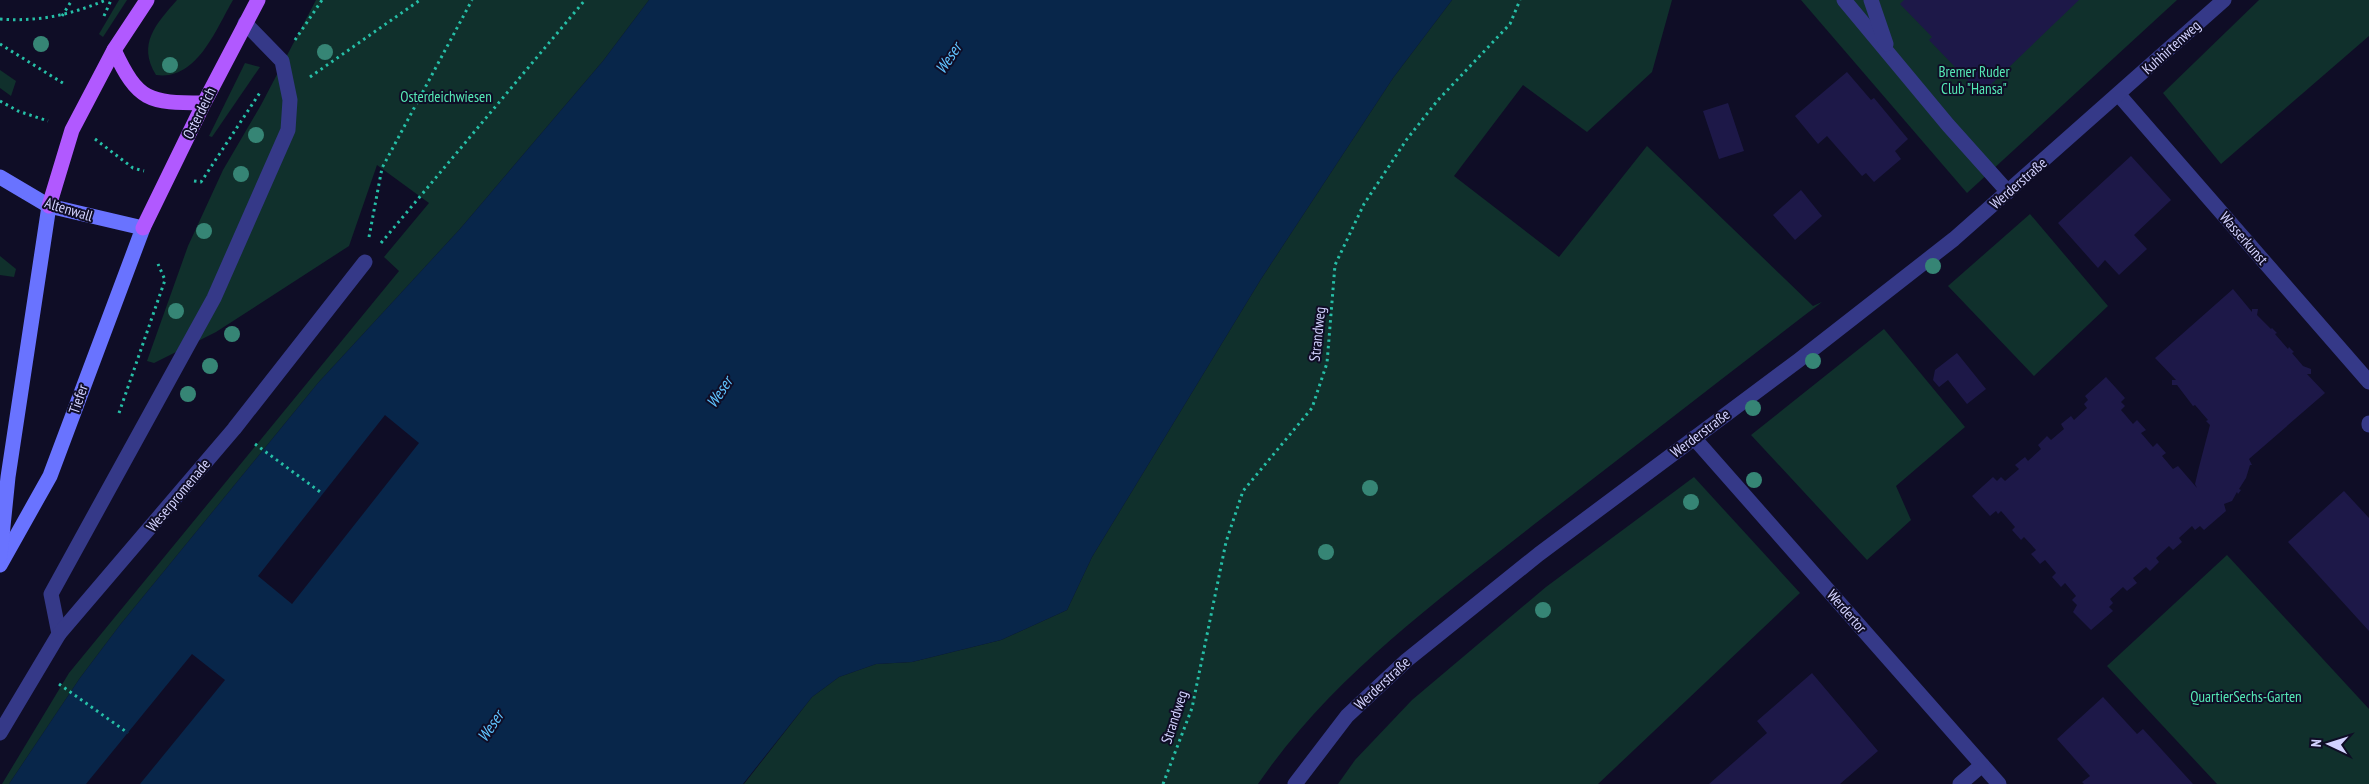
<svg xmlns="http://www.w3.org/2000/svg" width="2369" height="784" font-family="'PT Sans Narrow',sans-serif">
  <rect width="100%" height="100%" fill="#0f0d26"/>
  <g fill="#10302c">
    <polygon points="119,0 127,0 103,37 99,34"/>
    <path d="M177,0H233C216,29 197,81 156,75C137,44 156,24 177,0Z"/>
    <polygon points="316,0 649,0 603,61 460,229 318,383 120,625 80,678 9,784 2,784 69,673 399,271 384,257 429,203 377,165 349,246 216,332 154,363 147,361 188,246 223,170 261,105"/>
    <path d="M1452,0H1672L1652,72L1587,132L1523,85L1454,176L1559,257L1647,146L1813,306L1822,302C1725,376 1629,451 1532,526C1432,605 1331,678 1258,784H744L812,697L839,677L876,664L912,662L1001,640L1067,610L1092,557L1261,279L1393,78Z"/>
    <polygon points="1801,0 2177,0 1967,193"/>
    <polygon points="2259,0 2369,0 2369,36 2221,164 2163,93"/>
    <polygon points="245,63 260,67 212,137 209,136"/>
    <polygon points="0,70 16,81 11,96 0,88"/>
    <polygon points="2030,214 2108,306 2034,376 1948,286"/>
    <polygon points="0,256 16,269 14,277 0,275"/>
    <polygon points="1884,329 1965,427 1896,486 1911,520 1867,560 1751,435"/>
    <polygon points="1694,477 1800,593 1598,784 1338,784 1355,760 1412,700 1546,587"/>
    <polygon points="2227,555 2369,709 2369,784 2217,784 2107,666"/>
  </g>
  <polygon fill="#08264a" points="649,0 1452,0 1393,78 1261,279 1092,557 1067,610 1001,640 912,662 876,664 839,677 812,697 743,784 9,784 80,678 120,625 318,383 460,229 603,61"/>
  <g fill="#0f0d26">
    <polygon points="385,415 419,443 292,604 258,576"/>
    <polygon points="192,654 225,680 140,784 86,784"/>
  </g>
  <g fill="#1d1848">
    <polygon points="1904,0 2079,0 1981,94 1929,40 1932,37 1900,4"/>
    <polygon points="1847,72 1871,100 1874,98 1908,139 1895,151 1901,159 1874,182 1866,173 1862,176 1827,136 1818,144 1795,116"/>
    <polygon points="1728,103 1744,151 1719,159 1703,111"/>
    <polygon points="2131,156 2171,200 2134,235 2147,249 2119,275 2105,260 2098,268 2058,223"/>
    <polygon points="1801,190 1822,216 1795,240 1773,215"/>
    <polygon points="2233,289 2252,312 2252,309 2258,309 2257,315 2271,329 2272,328 2277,333 2275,334 2288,349 2289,347 2294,352 2292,353 2303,366 2311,369 2311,374 2307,374 2325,393 2249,459 2252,465 2250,465 2246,478 2239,489 2241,490 2238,494 2237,492 2232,501 2224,504 2226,511 2204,530 2200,526 2195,530 2192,526 2179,538 2182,542 2173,550 2169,546 2156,558 2159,562 2150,571 2146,567 2133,578 2137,583 2127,591 2123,587 2110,599 2113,603 2109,607 2113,611 2091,630 2073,612 2077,605 2072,600 2076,596 2065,583 2061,587 2052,577 2056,573 2045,560 2040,564 2031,554 2036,550 2024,537 2021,540 2012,530 2015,527 2001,511 1998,514 1996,511 1990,516 1972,496 1993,477 1997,481 2001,477 2005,481 2019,469 2015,465 2025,457 2028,461 2041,449 2038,445 2047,436 2051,440 2064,429 2061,424 2071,416 2074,420 2087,408 2084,404 2088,400 2085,396 2106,377 2125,398 2121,402 2125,406 2121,410 2133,424 2137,420 2146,430 2141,433 2153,447 2157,443 2166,453 2162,456 2173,469 2178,466 2197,488 2195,484 2199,467 2210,425 2206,421 2208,420 2195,405 2193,406 2177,385 2172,385 2172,380 2176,380 2155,358"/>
    <polygon points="1957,353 1986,389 1967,404 1948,380 1939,387 1933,380 1935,370"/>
    <polygon points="2344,491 2369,518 2369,631 2288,542"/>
    <polygon points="1812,673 1878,751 1840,784 1709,784 1767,733 1757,721"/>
    <polygon points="2103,697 2137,734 2143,729 2193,784 2084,784 2082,782 2090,776 2057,739"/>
  </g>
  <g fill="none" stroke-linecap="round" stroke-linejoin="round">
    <g stroke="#26bfa7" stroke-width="3" stroke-dasharray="2.5 4" stroke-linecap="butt">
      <polyline points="62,16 72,0"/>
      <polyline points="104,16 111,0"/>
      <path d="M0,19C38,22 70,15 106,0"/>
      <polyline points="295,40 322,0"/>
      <polyline points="0,44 66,85"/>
      <polyline points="310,77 420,0"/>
      <polyline points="0,101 18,111 48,121"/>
      <polyline points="95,139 133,168 144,171"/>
      <polyline points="194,181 201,182 261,91"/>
      <polyline points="369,237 382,168 472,0"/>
      <polyline points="381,243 585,0"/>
      <polyline points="119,413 165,280 158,264"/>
      <polyline points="255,444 323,494"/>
      <polyline points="59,684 128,733"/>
      <polyline points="1163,784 1192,708 1226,542 1243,491 1312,408 1327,363 1335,265 1364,204 1407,139 1438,100 1510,24 1520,0"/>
    </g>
    <g stroke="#353988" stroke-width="15">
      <polyline points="1844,0 1948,125 2008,192"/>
      <polyline points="1871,0 1886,44"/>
      <polyline points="59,634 51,594 214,298 288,130 290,100 282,61 245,23"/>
      <polyline points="0,733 59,634 234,429 365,262"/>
    </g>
    <g stroke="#353988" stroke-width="15">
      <polyline points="2119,95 2369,382"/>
      <polyline points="2369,423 2369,425"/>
      <polyline points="1694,438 1999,784"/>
      <polyline points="1295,784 1347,716 1407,660 1539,554 1799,360 1954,239 2224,0"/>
      <polyline points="1960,784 1982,765"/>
    </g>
    <g stroke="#6973ff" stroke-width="15">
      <polyline points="0,177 49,206 143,228 50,476 0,565"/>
      <polyline points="0,556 8,477 49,206"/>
    </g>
    <g stroke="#b159ff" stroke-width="15">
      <path d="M114,50C138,101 148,103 204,103"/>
      <polyline points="49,206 72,130 114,50 147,0"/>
      <polyline points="143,228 204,103 258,0"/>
    </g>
  </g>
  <g fill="#368575">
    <circle cx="41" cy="44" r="8"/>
    <circle cx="325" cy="52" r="8"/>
    <circle cx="170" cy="65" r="8"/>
    <circle cx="256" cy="135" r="8"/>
    <circle cx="241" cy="174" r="8"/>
    <circle cx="204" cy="231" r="8"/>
    <circle cx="1933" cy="266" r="8"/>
    <circle cx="176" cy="311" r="8"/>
    <circle cx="232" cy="334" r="8"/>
    <circle cx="1813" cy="361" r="8"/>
    <circle cx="210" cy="366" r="8"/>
    <circle cx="188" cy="394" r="8"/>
    <circle cx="1753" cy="408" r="8"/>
    <circle cx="1754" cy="480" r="8"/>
    <circle cx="1370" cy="488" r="8"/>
    <circle cx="1691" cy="502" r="8"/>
    <circle cx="1326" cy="552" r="8"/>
    <circle cx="1543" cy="610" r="8"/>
  </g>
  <g text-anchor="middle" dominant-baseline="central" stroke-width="4" stroke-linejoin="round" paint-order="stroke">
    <g font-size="15" fill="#d3d2ff" stroke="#0f0d26">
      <text transform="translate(2171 47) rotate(-42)">Kuhhirtenweg</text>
      <text transform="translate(199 113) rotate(-64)">Osterdeich</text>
      <text transform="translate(2018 183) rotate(-41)">Werderstraße</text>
      <text transform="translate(69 209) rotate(17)">Altenwall</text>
      <text transform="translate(2244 238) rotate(49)">Wasserkunst</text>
      <text transform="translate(1317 334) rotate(-84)">Strandweg</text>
      <text transform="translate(78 399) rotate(-71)">Tiefer</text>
      <text transform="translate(1700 433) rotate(-37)">Werderstraße</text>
      <text transform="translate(178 495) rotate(-50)">Weserpromenade</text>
      <text transform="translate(1847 611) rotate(49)">Werdertor</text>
      <text transform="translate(1382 683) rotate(-43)">Werderstraße</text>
      <text transform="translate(1174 717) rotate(-72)">Strandweg</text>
    </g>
    <g font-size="15" fill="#55e8b5" stroke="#0f0d26">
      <text x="1974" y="71">Bremer Ruder<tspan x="1974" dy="17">Club "Hansa"</tspan></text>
      <text x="446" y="96">Osterdeichwiesen</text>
      <text x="2246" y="696">QuartierSechs-Garten</text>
    </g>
    <g font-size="16" font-style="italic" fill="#60c4ff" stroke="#0f0d26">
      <text transform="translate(948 58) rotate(-56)">Weser</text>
      <text transform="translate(719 392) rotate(-56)">Weser</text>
      <text transform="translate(490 726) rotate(-56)">Weser</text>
    </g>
  </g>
  <g transform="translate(2329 744) rotate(274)" stroke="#0f0d26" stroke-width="4" paint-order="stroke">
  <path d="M0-4L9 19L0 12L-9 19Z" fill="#d3d2ff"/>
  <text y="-8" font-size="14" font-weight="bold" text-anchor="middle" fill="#d3d2ff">N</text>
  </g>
</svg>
